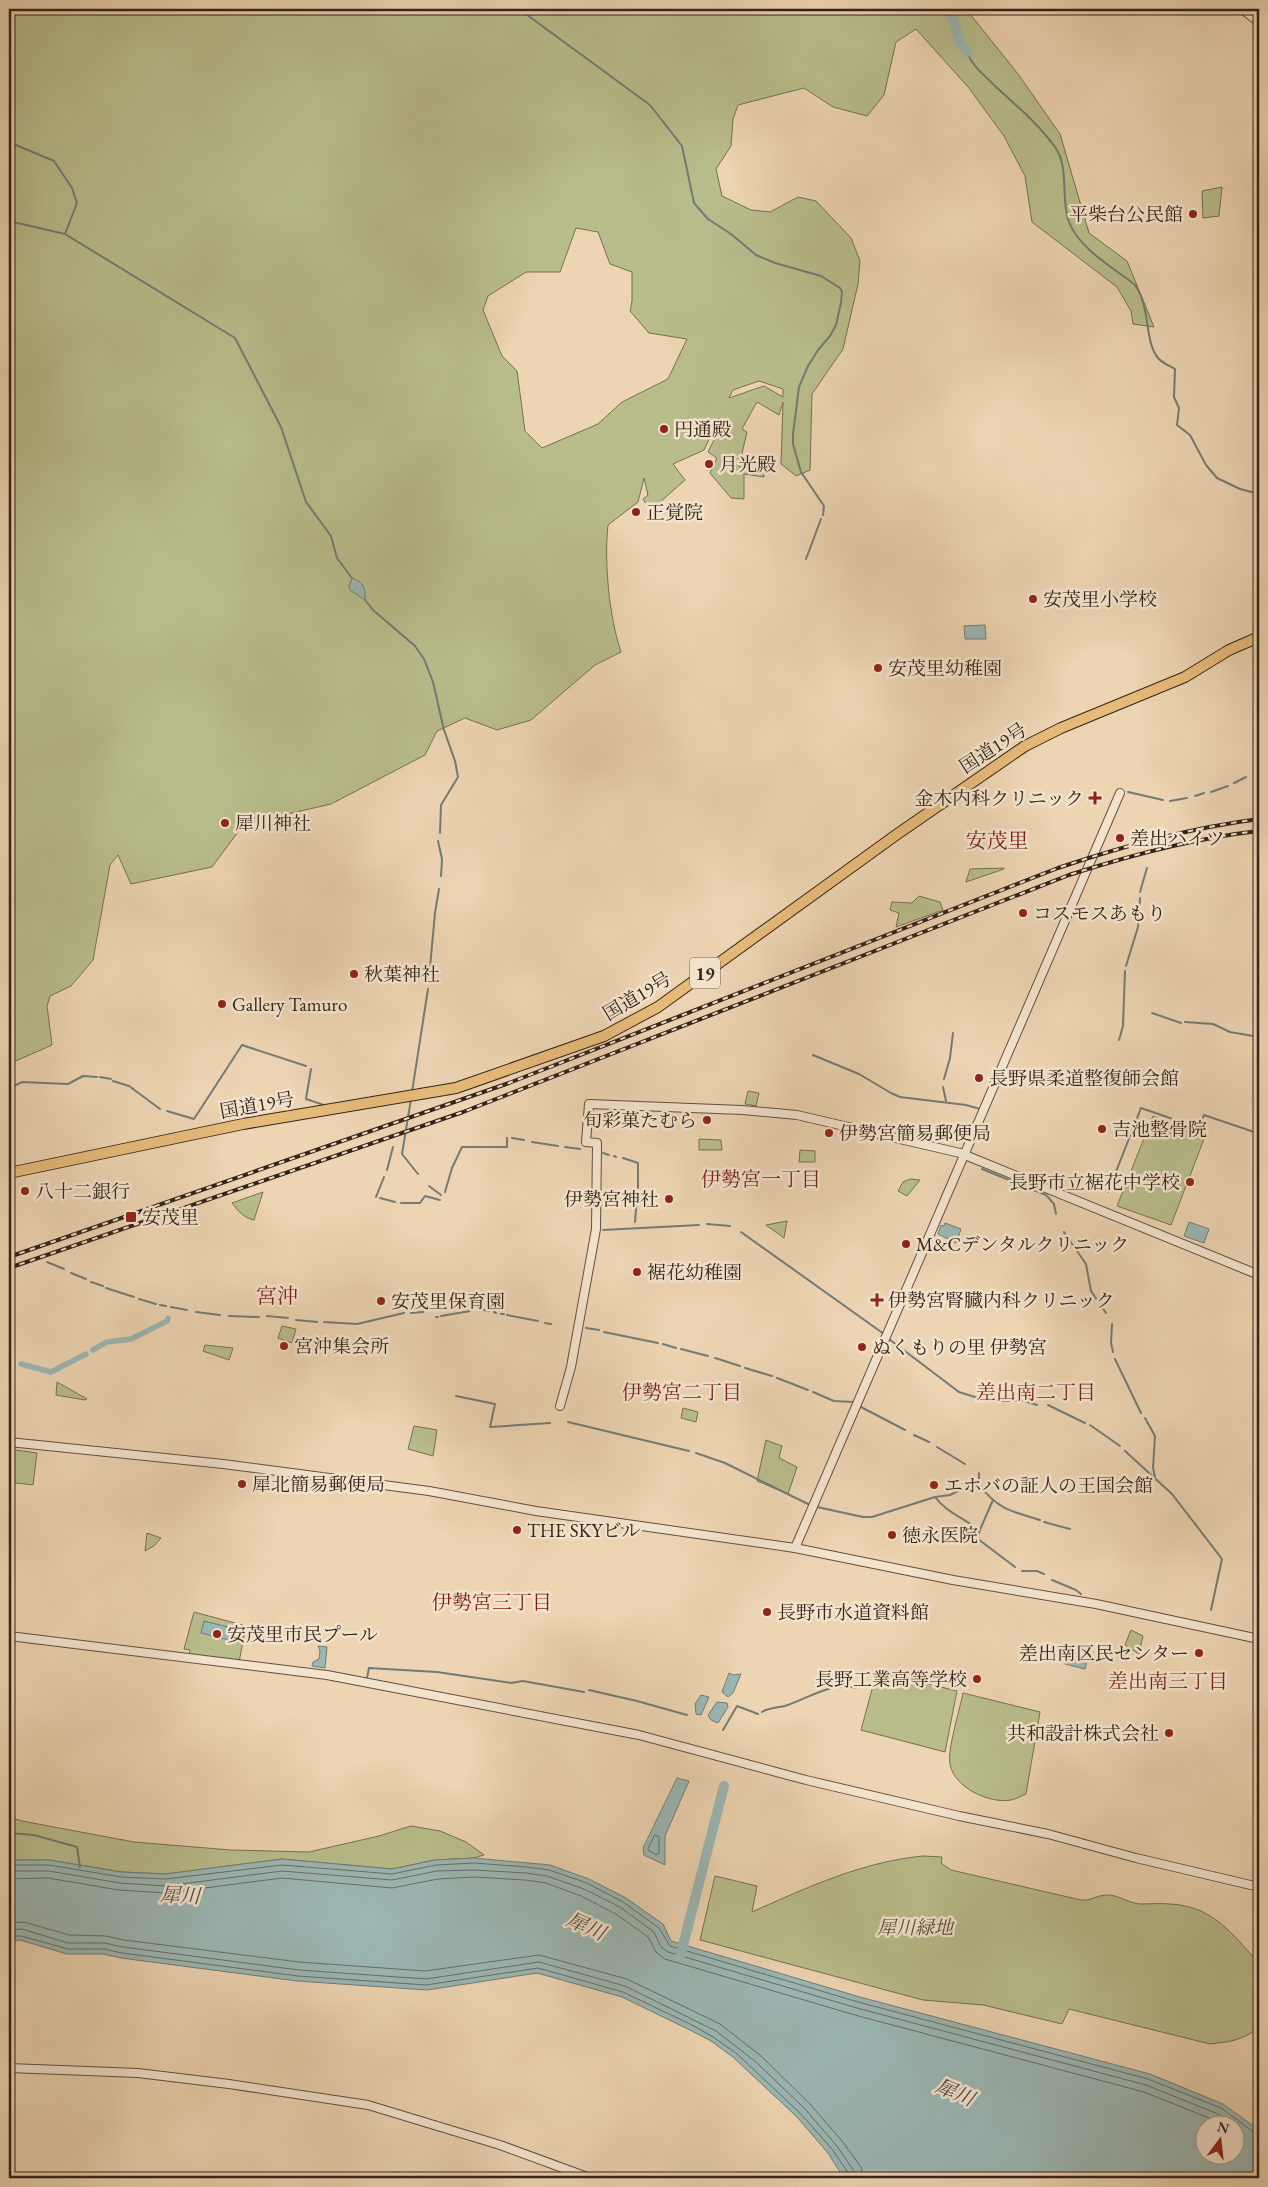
<svg xmlns="http://www.w3.org/2000/svg" width="1268" height="2187" font-family="'EB Garamond','Noto Serif JP',serif">
  <rect width="100%" height="100%" fill="#edd4b2"/>
  <filter id="stains"><feTurbulence type="fractalNoise" baseFrequency=".004" numOctaves="4"/><feColorMatrix values="0 0 0 0 .2 0 0 0 0 .09 0 0 0 0 .02 0 0 0 .5 -.17"/></filter>
  <radialGradient id="worn" r=".72"><stop offset=".6" stop-color="#630" stop-opacity="0"/><stop offset="1" stop-color="#630" stop-opacity=".3"/></radialGradient>
  <g fill="#b9bd8c" stroke="#767052" fill-rule="evenodd">
    <path d="M9,9H966L1018,74L1060,134L1089,233L1127,261L1154,327L1133,324L1131,311L1117,287L1032,222L1025,176L1004,136L969,88L916,29L896,42L884,95L867,116L833,107L804,88L738,105L733,119L731,146L716,169L722,196L751,210L770,212L798,197L816,201L851,238L860,261L858,284L843,349L812,394L810,470L796,476L781,464L783,402L779,415L757,402L742,429L747,432L739,466L764,471V477L744,474V499L731,498L710,473L717,458L708,452L722,424L719,423V418L704,450L673,464L685,480L650,511L643,499L648,495L644,478L638,502L608,525C604,562 609,616 621,652L595,665L531,720L497,730L465,718L437,731L425,755L331,804L244,824L212,867L131,884L118,855L110,865L93,960L71,986L50,996L47,1006L52,1045L9,1064ZM576,228L598,232L610,264L632,272V301L630,311L649,333L687,339L668,379L622,402L598,424L542,448L525,431L517,371L502,356L483,310L488,296L526,272H560ZM759,381L783,389V397L764,386L729,398L733,390Z"/>
    <polygon points="1222,187 1219,216 1203,218 1202,191"/>
    <polygon points="1004,868 1004,869 966,882 970,869"/>
    <polygon points="919,896 940,902 943,910 896,927 899,913 890,910 892,902 912,903"/>
    <polygon points="748,1091 759,1093 756,1106 745,1104"/>
    <polygon points="1153,1116 1204,1139 1171,1225 1117,1206"/>
    <polygon points="699,1139 721,1140 722,1150 699,1150"/>
    <polygon points="800,1150 815,1151 815,1162 799,1162"/>
    <polygon points="910,1179 920,1180 907,1196 898,1191 903,1182"/>
    <path d="M263,1192L254,1220C244,1218 238,1211 232,1203Z"/>
    <polygon points="787,1221 784,1238 766,1225"/>
    <polygon points="282,1326 296,1329 292,1343 278,1338"/>
    <polygon points="205,1345 233,1348 229,1360 203,1351"/>
    <polygon points="57,1382 87,1399 85,1400 56,1395"/>
    <polygon points="683,1408 698,1412 696,1422 681,1418"/>
    <polygon points="414,1426 437,1430 433,1456 408,1449"/>
    <polygon points="766,1440 782,1446 779,1458 797,1467 788,1494 757,1481"/>
    <polygon points="9,1449 37,1453 33,1485 9,1482"/>
    <polygon points="147,1533 161,1538 154,1546 145,1551"/>
    <polygon points="194,1612 246,1626 239,1662 189,1655 190,1650 184,1649"/>
    <polygon points="1131,1630 1143,1636 1139,1654 1125,1645"/>
    <polygon points="877,1671 957,1691 945,1752 861,1730"/>
    <path d="M963,1693L1040,1712L1026,1794C1021,1796 1016,1799 1011,1800C990,1804 954,1788 950,1764C947,1750 960,1709 963,1693Z"/>
    <polygon points="9,1817 22,1821 134,1842 231,1850 309,1852 379,1836 411,1826 440,1831 466,1842 484,1855 474,1858 435,1860 392,1869 282,1859 166,1874 122,1872 49,1860 9,1860"/>
    <path d="M923,1856L942,1857L941,1863L951,1870L1081,1900C1091,1901 1097,1895 1107,1895C1119,1895 1128,1903 1140,1904C1149,1904 1160,1903 1170,1904C1213,1906 1232,1934 1259,1963V2028C1242,2040 1230,2042 1210,2044L1069,2009L1062,2024L983,2005L923,2000L700,1940L715,1876L757,1886L752,1912C808,1887 862,1862 923,1856Z"/>
  </g>
  <g fill="#9bb7b4" stroke="#727c76" fill-rule="evenodd">
    <path d="M352,578C363,582 366,588 365,600L350,590L349,586Z"/>
    <polygon points="985,625 986,639 965,639 964,626"/>
    <polygon points="1189,1222 1209,1229 1204,1243 1184,1236"/>
    <polygon points="945,1223 961,1229 956,1243 938,1234 941,1225 944,1226"/>
    <polygon points="204,1621 244,1631 241,1643 201,1633"/>
    <polygon points="318,1646 327,1647 325,1668 312,1666 313,1662 319,1659 320,1651"/>
    <polygon points="1068,1651 1088,1656 1085,1669 1065,1664"/>
    <polygon points="729,1673 733,1675 741,1674 733,1693 728,1697 722,1692"/>
    <polygon points="701,1695 709,1697 701,1715 696,1714 695,1704"/>
    <polygon points="717,1702 727,1703 728,1707 718,1723 711,1720 708,1715"/>
    <polygon points="677,1778 689,1781 665,1836 665,1865 644,1855 643,1848"/>
    <path d="M474,1858L550,1865L589,1879L626,1898L663,1924L671,1941L860,1997L1150,2074L1223,2104L1259,2130V2178H854L842,2175L828,2153L797,2117L733,2057L711,2041L692,2031L622,1997L537,1973L427,1990L297,1981L121,1958L103,1954H67L20,1940L9,1941V1860H49L121,1872L166,1874L282,1859L392,1869L435,1860ZM1206,2124H1236V2154H1206Z"/>
  </g>
  <g fill="none" stroke-linecap="round" stroke-linejoin="round">
    <g stroke="#686d66" stroke-width="1">
      <polygon points="655,1835 659,1837 659,1853 656,1855 648,1850"/>
      <polyline points="9,1865 49,1865 121,1877 166,1879 282,1865 392,1874 436,1865 474,1863 527,1867 549,1870 587,1883 623,1902 659,1928 670,1946 858,2002 1148,2079 1221,2108 1255,2133 1259,2134"/>
      <polyline points="9,1871 49,1871 120,1883 166,1886 282,1871 392,1880 437,1871 474,1870 526,1873 547,1876 584,1889 620,1907 654,1932 661,1947 668,1952 857,2008 1146,2085 1218,2114 1233,2124"/>
      <polyline points="9,1879 48,1878 119,1890 166,1893 282,1878 392,1888 438,1879 474,1877 525,1880 546,1883 581,1896 616,1914 648,1937 656,1952 665,1959 855,2015 1144,2092 1214,2120 1220,2124"/>
      <polyline points="9,1923 24,1922 69,1935 105,1936 124,1940 299,1962 425,1971 539,1955 627,1979 720,2024 761,2056 810,2104 842,2141 861,2167 864,2178"/>
      <polyline points="9,1930 22,1929 68,1943 104,1943 123,1947 299,1970 426,1979 539,1962 625,1986 716,2031 756,2062 805,2109 836,2145 854,2171 856,2178"/>
      <polyline points="9,1936 21,1936 68,1949 104,1949 122,1953 298,1976 426,1985 538,1968 623,1992 694,2026 713,2037 736,2053 800,2113 832,2149 849,2174 850,2178"/>
    </g>
    <g stroke="#727c76" stroke-width="2">
      <polyline points="519,9 650,105 682,146 694,203 708,219 731,234 756,255 775,263 821,276 840,288 842,292 841,303 836,325 830,336 818,350 808,366 799,387 793,434 793,444 801,472 824,506 823,515"/>
      <path d="M967,52C973,67 982,73 993,84C1014,104 1038,123 1055,147C1070,168 1060,199 1069,222C1080,250 1113,267 1135,285C1151,307 1144,341 1158,358C1162,363 1170,366 1175,369L1174,397L1179,408L1177,425L1190,435L1206,465L1217,478L1240,489L1259,494"/>
      <polyline points="9,142 54,161 72,188 77,203 65,234"/>
      <polyline points="9,221 65,234 235,338 281,427 306,502 331,536 337,558 352,578"/>
      <polyline points="806,559 821,519"/>
      <polyline points="365,600 373,610 415,646 424,659 433,682 444,730 455,761 458,777 441,805 440,833"/>
      <polyline points="1256,773 1259,771"/>
      <polyline points="1234,783 1246,777"/>
      <polyline points="1128,792 1163,800"/>
      <polyline points="1211,792 1228,786"/>
      <polyline points="1195,796 1204,793"/>
      <polyline points="1170,801 1187,798"/>
      <polyline points="438,841 442,859 441,876"/>
      <polyline points="1140,892 1147,868"/>
      <polyline points="1126,966 1138,927 1140,898"/>
      <polyline points="430,967 435,913 439,889"/>
      <polyline points="1152,1013 1181,1023"/>
      <polyline points="1185,1022 1213,1024 1230,1032 1259,1037"/>
      <polyline points="1119,1040 1123,1026 1125,971"/>
      <polyline points="813,1055 859,1074 891,1093 900,1097 966,1105 980,1109"/>
      <polyline points="311,1069 306,1099 324,1105"/>
      <polyline points="100,1077 111,1079"/>
      <polyline points="944,1079 950,1058 953,1033"/>
      <polyline points="113,1081 129,1086 160,1109"/>
      <polyline points="943,1087 946,1101"/>
      <polyline points="412,1092 428,989"/>
      <polyline points="9,1096 14,1086 22,1082 68,1084 83,1076 97,1077"/>
      <polyline points="411,1099 402,1154 418,1174"/>
      <polyline points="167,1111 194,1119 242,1045 306,1066"/>
      <polyline points="512,1138 524,1140"/>
      <polyline points="532,1142 558,1146"/>
      <polyline points="565,1147 580,1149"/>
      <polyline points="603,1153 609,1155"/>
      <polyline points="614,1156 616,1157"/>
      <polyline points="623,1158 638,1163 638,1188"/>
      <polyline points="982,1169 1046,1195 1054,1204 1056,1214"/>
      <polyline points="387,1170 393,1147"/>
      <polyline points="429,1186 441,1195"/>
      <polyline points="445,1192 452,1168 462,1147 507,1147 507,1138"/>
      <polyline points="1108,1192 1141,1108 1199,1128 1204,1115 1257,1133"/>
      <polyline points="376,1197 384,1177"/>
      <polyline points="380,1198 395,1202"/>
      <polyline points="401,1203 420,1203 425,1196 440,1200"/>
      <polyline points="635,1222 637,1197"/>
      <polyline points="707,1224 730,1226"/>
      <polyline points="603,1230 699,1225"/>
      <polyline points="741,1232 884,1334"/>
      <polyline points="1064,1232 1067,1238"/>
      <polyline points="1070,1241 1086,1264 1091,1291 1106,1313"/>
      <polyline points="47,1262 64,1269"/>
      <polyline points="71,1273 86,1279"/>
      <polyline points="91,1282 103,1286"/>
      <polyline points="106,1288 134,1297"/>
      <polyline points="139,1299 156,1304"/>
      <polyline points="160,1305 166,1306"/>
      <polyline points="171,1307 187,1310"/>
      <polyline points="479,1309 489,1311"/>
      <polyline points="196,1312 220,1315"/>
      <polyline points="494,1312 496,1313"/>
      <polyline points="411,1313 423,1312"/>
      <polyline points="501,1314 504,1314"/>
      <polyline points="507,1315 538,1321"/>
      <polyline points="229,1316 259,1317"/>
      <polyline points="267,1316 288,1318"/>
      <polyline points="441,1316 470,1311"/>
      <polyline points="436,1317 438,1317"/>
      <polyline points="296,1320 317,1322"/>
      <polyline points="324,1322 357,1324 404,1313"/>
      <polyline points="545,1323 551,1324"/>
      <polyline points="1112,1324 1111,1343 1113,1352"/>
      <polyline points="586,1328 599,1330"/>
      <polyline points="604,1332 658,1343"/>
      <polyline points="889,1339 959,1392 981,1399"/>
      <polyline points="663,1344 676,1348"/>
      <polyline points="1254,1345 1259,1327"/>
      <polyline points="681,1349 708,1356"/>
      <polyline points="715,1358 740,1366"/>
      <polyline points="1115,1359 1141,1413"/>
      <polyline points="745,1368 772,1376"/>
      <polyline points="777,1378 808,1390"/>
      <polyline points="813,1392 834,1401 854,1402"/>
      <polyline points="456,1396 495,1404 490,1427 550,1423"/>
      <polyline points="989,1401 1025,1401 1037,1405"/>
      <polyline points="1048,1405 1085,1423"/>
      <polyline points="861,1407 905,1430"/>
      <polyline points="1145,1418 1155,1436 1153,1468 1155,1477"/>
      <polyline points="568,1422 689,1451"/>
      <polyline points="1090,1425 1120,1446"/>
      <polyline points="914,1435 929,1442"/>
      <polyline points="937,1447 965,1464"/>
      <polyline points="1125,1451 1172,1494 1222,1559 1211,1610"/>
      <polyline points="696,1453 725,1463 808,1504"/>
      <path d="M979,1473V1485C999,1510 1011,1511 1040,1520"/>
      <polyline points="935,1497 950,1495 962,1489"/>
      <path d="M817,1507L863,1517H872L935,1497C946,1512 964,1518 979,1530L978,1539L1015,1567"/>
      <polyline points="1044,1522 1070,1529"/>
      <polyline points="979,1532 993,1500"/>
      <polyline points="1022,1571 1037,1571 1044,1574"/>
      <polyline points="1052,1580 1076,1590 1081,1594"/>
      <polyline points="367,1678 369,1668 437,1672 511,1683 523,1681 584,1692"/>
      <polyline points="589,1690 637,1701 687,1715"/>
      <path d="M762,1712C769,1707 780,1708 788,1705C808,1698 834,1681 856,1688"/>
      <polyline points="723,1730 737,1706 758,1714"/>
      <polyline points="9,1833 34,1835 77,1847 80,1867"/>
    </g>
    <g stroke="#9bb7b4" stroke-width="5.5">
      <polyline points="93,1350 107,1342 131,1339 167,1321 168,1318"/>
      <polyline points="21,1364 51,1372 86,1354"/>
    </g>
    <g stroke="#9bb7b4" stroke-width="10">
      <polyline points="942,9 952,15 960,43 967,52"/>
      <polyline points="680,1957 724,1786"/>
    </g>
    <g stroke="#624f3f" stroke-width="10">
      <g id="tertiary">
        <polyline points="1242,9 1259,22"/>
        <polyline points="560,1406 571,1367 596,1229 597,1143 586,1142 589,1104 742,1110 797,1115 960,1153 1259,1275"/>
        <polyline points="9,1442 223,1464 429,1491 536,1511 795,1548 953,1580 1096,1604 1259,1639"/>
        <polyline points="795,1548 1120,793"/>
        <polyline points="9,1636 327,1675 639,1735 806,1780 959,1816 1048,1834 1136,1858 1259,1887"/>
        <polyline points="9,2068 138,2073 229,2084 368,2105 500,2145 590,2178"/>
      </g>
    </g>
    <g stroke="#342319" stroke-width="12">
      <polyline id="trunk" points="9,1173 243,1124 456,1088 604,1036 658,1007 896,835 1025,746 1061,728 1185,677 1229,650 1259,637"/>
    </g>
    <use href="#tertiary" stroke="#f3e3cd" stroke-width="8"/>
    <use href="#trunk" stroke="#e6ba79" stroke-width="10"/>
    <g stroke="#342319" stroke-width="4">
      <g id="rail">
        <path d="M9,1257L509,1083L1058,868C1123,846 1190,828 1259,819"/>
        <path d="M9,1268L463,1112L1069,875C1131,855 1195,838 1259,831"/>
      </g>
    </g>
    <use href="#rail" stroke="#f3e3cd" stroke-width="2" stroke-dasharray="5.5" stroke-linecap="butt"/>
  </g>
  <g fill="#8f2418" stroke="#f3e3cd" stroke-width="2">
    <circle cx="1193" cy="214" r="5"/>
    <circle cx="664" cy="429" r="5"/>
    <circle cx="709" cy="464" r="5"/>
    <circle cx="636" cy="512" r="5"/>
    <circle cx="1033" cy="599" r="5"/>
    <circle cx="878" cy="668" r="5"/>
    <path d="M1092.5 790.5h5v5h5v5h-5v5h-5v-5h-5v-5h5z"/>
    <circle cx="225" cy="823" r="5"/>
    <circle cx="1120" cy="838" r="5"/>
    <circle cx="1023" cy="913" r="5"/>
    <circle cx="354" cy="974" r="5"/>
    <circle cx="222" cy="1004" r="5"/>
    <circle cx="979" cy="1078" r="5"/>
    <circle cx="707" cy="1120" r="5"/>
    <circle cx="1102" cy="1129" r="5"/>
    <circle cx="829" cy="1133" r="5"/>
    <circle cx="1190" cy="1182" r="5"/>
    <circle cx="25" cy="1191" r="5"/>
    <circle cx="669" cy="1199" r="5"/>
    <rect x="125" y="1211" width="12" height="12" rx="2.5"/>
    <circle cx="906" cy="1244" r="5"/>
    <circle cx="637" cy="1272" r="5"/>
    <path d="M874.5 1292.5h5v5h5v5h-5v5h-5v-5h-5v-5h5z"/>
    <circle cx="381" cy="1301" r="5"/>
    <circle cx="284" cy="1346" r="5"/>
    <circle cx="862" cy="1347" r="5"/>
    <circle cx="242" cy="1484" r="5"/>
    <circle cx="934" cy="1485" r="5"/>
    <circle cx="517" cy="1530" r="5"/>
    <circle cx="892" cy="1535" r="5"/>
    <circle cx="767" cy="1612" r="5"/>
    <circle cx="217" cy="1634" r="5"/>
    <circle cx="1199" cy="1653" r="5"/>
    <circle cx="977" cy="1679" r="5"/>
    <circle cx="1169" cy="1733" r="5"/>
  </g>
  <g text-anchor="middle" dominant-baseline="central" stroke-width="5" stroke-linejoin="round" paint-order="stroke">
    <rect fill="#f3e3cd" stroke="#6d5d4f" stroke-width="1" x="690" y="957.5" width="30" height="31" rx="4"/>
    <g font-size="18" font-weight="bold" fill="#342319">
      <text x="705" y="973">19</text>
    </g>
    <g font-size="19" fill="#342319" stroke="#f3e3cd" text-anchor="start">
      <text x="1183" y="214" text-anchor="end">平柴台公民館</text>
      <text x="674" y="429">円通殿</text>
      <text x="719" y="464">月光殿</text>
      <text x="646" y="512">正覚院</text>
      <text x="1043" y="599">安茂里小学校</text>
      <text x="888" y="668">安茂里幼稚園</text>
      <text x="1084" y="798" text-anchor="end">金木内科クリニック</text>
      <text x="235" y="823">犀川神社</text>
      <text x="1130" y="838">差出ハイツ</text>
      <text x="1033" y="913">コスモスあもり</text>
      <text x="364" y="974">秋葉神社</text>
      <text x="232" y="1004">Gallery Tamuro</text>
      <text x="989" y="1078">長野県柔道整復師会館</text>
      <text x="697" y="1120" text-anchor="end">旬彩菓たむら</text>
      <text x="1112" y="1129">吉池整骨院</text>
      <text x="839" y="1133">伊勢宮簡易郵便局</text>
      <text x="1180" y="1182" text-anchor="end">長野市立裾花中学校</text>
      <text x="35" y="1191">八十二銀行</text>
      <text x="659" y="1199" text-anchor="end">伊勢宮神社</text>
      <text x="142" y="1217">安茂里</text>
      <text x="916" y="1244">M&amp;Cデンタルクリニック</text>
      <text x="647" y="1272">裾花幼稚園</text>
      <text x="888" y="1300">伊勢宮腎臓内科クリニック</text>
      <text x="391" y="1301">安茂里保育園</text>
      <text x="294" y="1346">宮沖集会所</text>
      <text x="872" y="1347">ぬくもりの里 伊勢宮</text>
      <text x="252" y="1484">犀北簡易郵便局</text>
      <text x="944" y="1485">エホバの証人の王国会館</text>
      <text x="527" y="1530">THE SKYビル</text>
      <text x="902" y="1535">徳永医院</text>
      <text x="777" y="1612">長野市水道資料館</text>
      <text x="227" y="1634">安茂里市民プール</text>
      <text x="1189" y="1653" text-anchor="end">差出南区民センター</text>
      <text x="967" y="1679" text-anchor="end">長野工業高等学校</text>
      <text x="1159" y="1733" text-anchor="end">共和設計株式会社</text>
    </g>
    <g font-size="19" fill="#342319" stroke="#f3e3cd">
      <text transform="translate(993 748) rotate(-33)">国道19号</text>
      <text transform="translate(637 996) rotate(-31)">国道19号</text>
      <text transform="translate(257 1105) rotate(-10)">国道19号</text>
    </g>
    <g font-size="19" font-style="italic" fill="#554a36" stroke="#f3e3cd">
      <text x="915" y="1927">犀川緑地</text>
    </g>
    <g font-size="20" fill="#7a1f14" stroke="#f3e3cd">
      <text x="761" y="1179">伊勢宮一丁目</text>
      <text x="682" y="1392">伊勢宮二丁目</text>
      <text x="1036" y="1392">差出南二丁目</text>
      <text x="492" y="1602">伊勢宮三丁目</text>
      <text x="1168" y="1681">差出南三丁目</text>
    </g>
    <g font-size="20" font-style="italic" fill="#4e4840" stroke="#f3e3cd">
      <text transform="translate(180 1895) rotate(3)">犀川</text>
      <text transform="translate(586 1926) rotate(24)">犀川</text>
      <text transform="translate(955 2092) rotate(23)">犀川</text>
    </g>
    <g font-size="21" fill="#7a1f14" stroke="#f3e3cd">
      <text x="997" y="840">安茂里</text>
      <text x="277" y="1295">宮沖</text>
    </g>
  </g>
  <rect width="1268" height="2187" fill="none" stroke="#edd4b2" stroke-width="30"/>
  <rect x="10" y="10" width="1248" height="2167" fill="none" stroke="#342319" stroke-width="2.5"/>
  <rect x="15" y="15" width="1238" height="2157" fill="none" stroke="#342319"/>
  <g transform="translate(1220 2140) rotate(15)"><circle r="24" fill="#f3e3cd" stroke="#a79685"/>
  <path d="M0-4L9 19L0 12L-9 19Z" fill="#8f2418"/>
  <text y="-8" font-size="14" font-weight="bold" text-anchor="middle" fill="#342319">N</text>
  </g>
  <rect width="100%" height="100%" filter="url(#stains)"/>
  <rect width="100%" height="100%" fill="url(#worn)"/>
</svg>
